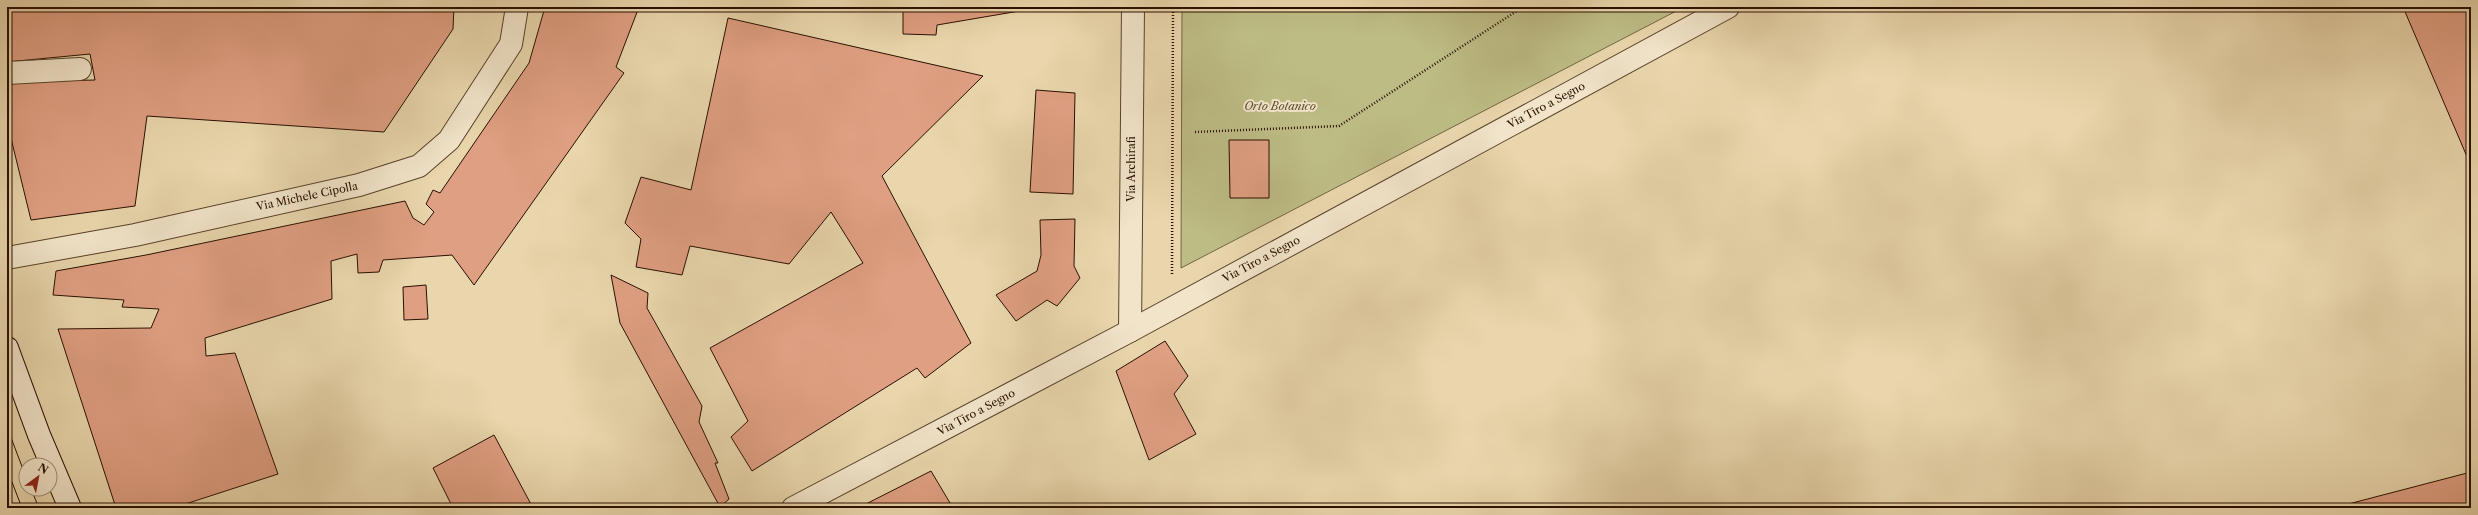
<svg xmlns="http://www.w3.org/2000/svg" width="2478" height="515" font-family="'Libre Caslon Text',serif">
  <rect width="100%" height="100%" fill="#e9d6ac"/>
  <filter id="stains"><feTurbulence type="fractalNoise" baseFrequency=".005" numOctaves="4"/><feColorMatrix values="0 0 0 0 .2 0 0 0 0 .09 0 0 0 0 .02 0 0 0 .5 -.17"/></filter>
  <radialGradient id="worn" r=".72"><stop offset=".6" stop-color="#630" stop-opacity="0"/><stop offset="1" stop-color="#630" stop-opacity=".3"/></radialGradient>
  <polygon fill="#bdbc85" stroke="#746642" points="1182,7 1684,7 1181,268"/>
  <g fill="#df9f82" stroke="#2a0f00">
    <polygon points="7,7 454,7 453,29 384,132 147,116 135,206 31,220 7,122 7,82 95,80 90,54 7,62"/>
    <polygon points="545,7 639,7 616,67 624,73 474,285 452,255 383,260 379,272 358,273 357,254 331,261 332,299 205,338 206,356 235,353 278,474 173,508 116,508 58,329 151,328 159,309 122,307 124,300 53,295 56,271 146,255 405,201 413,218 424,225 434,212 426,204 433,190 440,193 529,63"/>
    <polygon points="903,7 1043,7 937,25 936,35 903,34"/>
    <polygon points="2403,7 2468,7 2471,13 2471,166"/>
    <polygon points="728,18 983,76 882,176 971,343 925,378 917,368 752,471 731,437 748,421 710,348 863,263 831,212 789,264 690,246 682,275 636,267 641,239 625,223 641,177 691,190"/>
    <polygon points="1036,90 1075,93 1073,194 1030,192"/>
    <polygon points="1229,140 1269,140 1269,198 1230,198"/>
    <polygon points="1075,219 1074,266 1080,278 1057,306 1047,300 1016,321 996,295 1037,271 1041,255 1040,220"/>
    <polygon points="611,275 648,293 647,308 702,406 699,422 718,463 715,463 729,499 720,507 620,323"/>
    <polygon points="426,285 428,319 404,320 403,287"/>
    <polygon points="1165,341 1188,376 1174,394 1196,434 1149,460 1116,371"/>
    <polygon points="494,435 533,508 453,508 433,468"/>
    <polygon points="931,471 953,508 858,508"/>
    <polygon points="2471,472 2471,508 2333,508"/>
  </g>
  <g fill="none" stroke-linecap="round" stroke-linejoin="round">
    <g stroke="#5a412b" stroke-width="24">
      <g id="street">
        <polyline points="7,73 80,69"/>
        <polyline points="7,258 135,235 359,185 419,166 449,140 511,44 517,7"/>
        <polyline points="1130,331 1133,7"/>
        <polyline points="793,508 1130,331 1728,7"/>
      </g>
    </g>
    <g stroke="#2a0f00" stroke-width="24">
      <polyline id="secondary" points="7,348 39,435 70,508"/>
    </g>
    <g stroke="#2a0f00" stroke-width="2.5" stroke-dasharray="1 2" stroke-linecap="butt">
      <polyline points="1195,132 1339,126 1523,7"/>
      <polyline points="1172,274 1173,7"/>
    </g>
    <use href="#street" stroke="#f1e4c9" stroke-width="22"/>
    <use href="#secondary" stroke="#f1e4c9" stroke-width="22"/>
    <g stroke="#2a0f00" stroke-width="1">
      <polyline points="7,427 26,477"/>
      <polyline points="7,469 22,508"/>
      <polyline points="31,489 39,508"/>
    </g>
  </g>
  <g text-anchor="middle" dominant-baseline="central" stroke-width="4" stroke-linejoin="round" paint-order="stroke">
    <g font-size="11" fill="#2a0f00" stroke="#f1e4c9">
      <text transform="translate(1546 105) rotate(-28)">Via Tiro a Segno</text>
      <text transform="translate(1131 169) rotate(-90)">Via Archirafi</text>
      <text transform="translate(307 196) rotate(-12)">Via Michele Cipolla</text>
      <text transform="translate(1261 259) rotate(-28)">Via Tiro a Segno</text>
      <text transform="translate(976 412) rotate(-28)">Via Tiro a Segno</text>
    </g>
    <g font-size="11" font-style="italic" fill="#5d4c2f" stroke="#f1e4c9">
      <text x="1280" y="106">Orto Botanico</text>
    </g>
  </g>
  <rect width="2478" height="515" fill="none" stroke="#e9d6ac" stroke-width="24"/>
  <rect x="8" y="8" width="2462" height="499" fill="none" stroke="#2a0f00" stroke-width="2"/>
  <rect x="12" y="12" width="2454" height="491" fill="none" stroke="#2a0f00"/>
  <g transform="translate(38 477) rotate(32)"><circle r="19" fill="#f1e4c9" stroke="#a18f79"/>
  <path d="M0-3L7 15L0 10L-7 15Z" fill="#8f2418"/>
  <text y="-6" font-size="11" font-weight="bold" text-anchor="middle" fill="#2a0f00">N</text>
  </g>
  <rect width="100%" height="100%" filter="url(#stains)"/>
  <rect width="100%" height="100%" fill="url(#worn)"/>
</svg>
